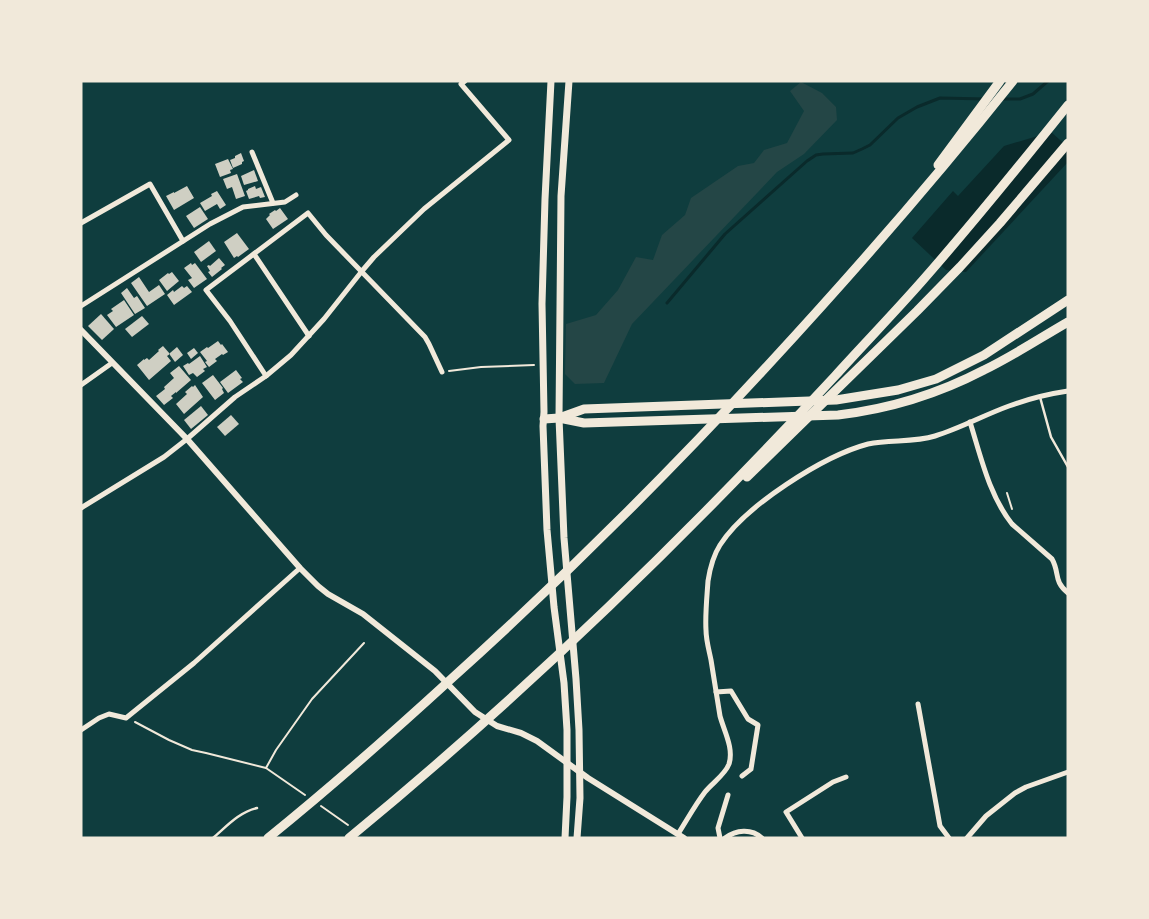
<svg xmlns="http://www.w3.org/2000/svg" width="1149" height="919" font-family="Overpass,sans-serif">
  <rect width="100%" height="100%" fill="#0f3d3e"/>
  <polygon fill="#244646" points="801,82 822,93 836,107 837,120 804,154 777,172 632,324 604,383 575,384 565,374 566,324 596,315 618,290 636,257 653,260 662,235 685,215 691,198 738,166 754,163 764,150 787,143 804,111 790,91"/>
  <polygon fill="#0a2a2b" points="1051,132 1068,147 1068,162 966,272 946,270 912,238 953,191 958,196 1004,146"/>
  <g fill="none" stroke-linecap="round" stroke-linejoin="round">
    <g stroke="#0a2a2b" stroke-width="3">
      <polyline points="1002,99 1020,99 1033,94 1048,81"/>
      <polyline points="667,303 725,234 807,161 816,155 823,154 853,153 862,149 870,145 898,118 917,107 940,98 986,99"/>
    </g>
  </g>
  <g fill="#cfcfc3">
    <polygon points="241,153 244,161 242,162 242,164 233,168 230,160 235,158 235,156"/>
    <polygon points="228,159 233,169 230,170 231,173 220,177 215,164"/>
    <polygon points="254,170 258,181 244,185 241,176"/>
    <polygon points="237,174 245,196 236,199 232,187 227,189 223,179"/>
    <polygon points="187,186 194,198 174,210 166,196 174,192 174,193"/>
    <polygon points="255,186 256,189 261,187 265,197 260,198 259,196 249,199 246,191 248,190 248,189"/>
    <polygon points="217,191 226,205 220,209 217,204 205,211 200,203 212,196 211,194"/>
    <polygon points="200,207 208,219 194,228 186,216"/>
    <polygon points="280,208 288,219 273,229 266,219 270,215 269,214 275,210 276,211"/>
    <polygon points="237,233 249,249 238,257 237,256 234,258 224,242"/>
    <polygon points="209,241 216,251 201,262 194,252"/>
    <polygon points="219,258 225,265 221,268 222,269 212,277 208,272 210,271 207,266 209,265 210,266"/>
    <polygon points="191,263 192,265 195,263 207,279 194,288 188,280 192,278 184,268"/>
    <polygon points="172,272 179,281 167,291 159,280 168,273 169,274"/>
    <polygon points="139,277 149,292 159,285 165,294 147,306 131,283"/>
    <polygon points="182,286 184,288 187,286 192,292 174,305 167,295 173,290 174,292"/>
    <polygon points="127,288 134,298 137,296 145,308 135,314 121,293"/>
    <polygon points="124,300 134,315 116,327 107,315 113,311 111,309"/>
    <polygon points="101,314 114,329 102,340 88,326"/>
    <polygon points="142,316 149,324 132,337 125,329"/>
    <polygon points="218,341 221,345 222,344 228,352 223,355 222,354 215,359 217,361 209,367 205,362 207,361 200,352 207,347 208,348"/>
    <polygon points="163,346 170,354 167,356 171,361 149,380 137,365 144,359 144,360 147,358 149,360 159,351 158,350"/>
    <polygon points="177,347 183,355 175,362 170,355 170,353"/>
    <polygon points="194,348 198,353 191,359 187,353"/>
    <polygon points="200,356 207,367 203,369 205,371 197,377 193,373 189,375 183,366 188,363 189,364"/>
    <polygon points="179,366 191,380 176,393 176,392 171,396 173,398 164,405 156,396 165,389 164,387 174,378 170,373"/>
    <polygon points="236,370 242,378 240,379 243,382 228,393 220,382"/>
    <polygon points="213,375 223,388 222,389 224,393 215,400 202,383"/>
    <polygon points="195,385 203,397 184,414 176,404 187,394 185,392 192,386 193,387"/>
    <polygon points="201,406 208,415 191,429 184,420"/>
    <polygon points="231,415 239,424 225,436 217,427"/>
  </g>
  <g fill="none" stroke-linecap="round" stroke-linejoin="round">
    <g stroke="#f1e9da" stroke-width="2">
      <polyline points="449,371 481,367 534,365"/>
      <polyline points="1007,493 1012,509"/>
      <polyline points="135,722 169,740 192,750 206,753 266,768 305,795"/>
      <polyline points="266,768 276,750 312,699 364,643"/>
      <polyline points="321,806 348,825"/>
    </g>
    <g stroke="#f1e9da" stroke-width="2.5">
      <polyline points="1040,397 1051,437 1068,467"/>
      <path d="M213,838C226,827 239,812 257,808"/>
    </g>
    <g stroke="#f1e9da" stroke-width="5">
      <polyline points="252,152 273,203"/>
      <polyline points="81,223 150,184 183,241"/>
      <polyline points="254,254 309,336"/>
      <polyline points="81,306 210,224 243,207 285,202 296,195"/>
      <polyline points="266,376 230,321 206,290 308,213 326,235 425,337 429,344 442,372"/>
      <polyline points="81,385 112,363"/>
      <path d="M970,422C981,457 989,495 1012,524L1052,559C1060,573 1053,581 1068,593"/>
      <polyline points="81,508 164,457 187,439 235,397 266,376 291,355 324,319 362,271 374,257 424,209 509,140 461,84 465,81"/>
      <polyline points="716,692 731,691 748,719 758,725 751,769 742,776"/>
      <polyline points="918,704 940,826 949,838"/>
      <polyline points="81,730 99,718 109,714 126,718 194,663 300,568"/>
      <path d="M678,834C687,820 695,805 705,792C712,783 725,775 729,764C734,748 724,731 720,716C717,697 714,679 711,660C709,650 706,640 706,630C705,615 707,596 708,581C710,568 713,556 720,545C745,506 823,456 868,444C890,439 913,443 935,436C961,428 984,415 1009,406C1028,399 1048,394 1068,391"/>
      <polyline points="720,838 718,828 728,795"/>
      <path d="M725,838C736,830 751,828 762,838"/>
      <polyline points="802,838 786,812 833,782 846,777"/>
      <polyline points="967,838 986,816 1015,793 1026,787 1068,772"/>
    </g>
    <polyline stroke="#f1e9da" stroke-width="6" points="81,330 187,439 300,568 318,586 328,594 363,614 435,671 475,712 497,726 521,733 537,741 588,778 684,838"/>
    <g stroke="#f1e9da" stroke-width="7">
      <polyline points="551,81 545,199 542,304 544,412 543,426 547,530 554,607 564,683 567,730 567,797 565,838"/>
      <polyline points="569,81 561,196 559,418 564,538 576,679 579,730 580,798 577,838"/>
    </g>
    <g stroke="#f1e9da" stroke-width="9">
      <polyline points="938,165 1000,81"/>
      <polyline points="559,418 584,409 836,400 898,390 936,379 984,355 1068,300"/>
      <path d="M544,419L559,418L584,423L838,415C889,409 938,394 984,370C1013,356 1040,338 1068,322"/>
      <polyline points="747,477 917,311 960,267 1000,223 1068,143"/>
      <path d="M268,838C331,787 391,734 450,680C561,580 667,475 769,364C853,273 935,179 1013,81"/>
      <path d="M349,838C522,696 683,540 835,376C864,344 894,313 923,280C973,223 1020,165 1068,105"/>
    </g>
  </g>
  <rect width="1149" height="919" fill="none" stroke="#f1e9da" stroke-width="165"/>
</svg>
